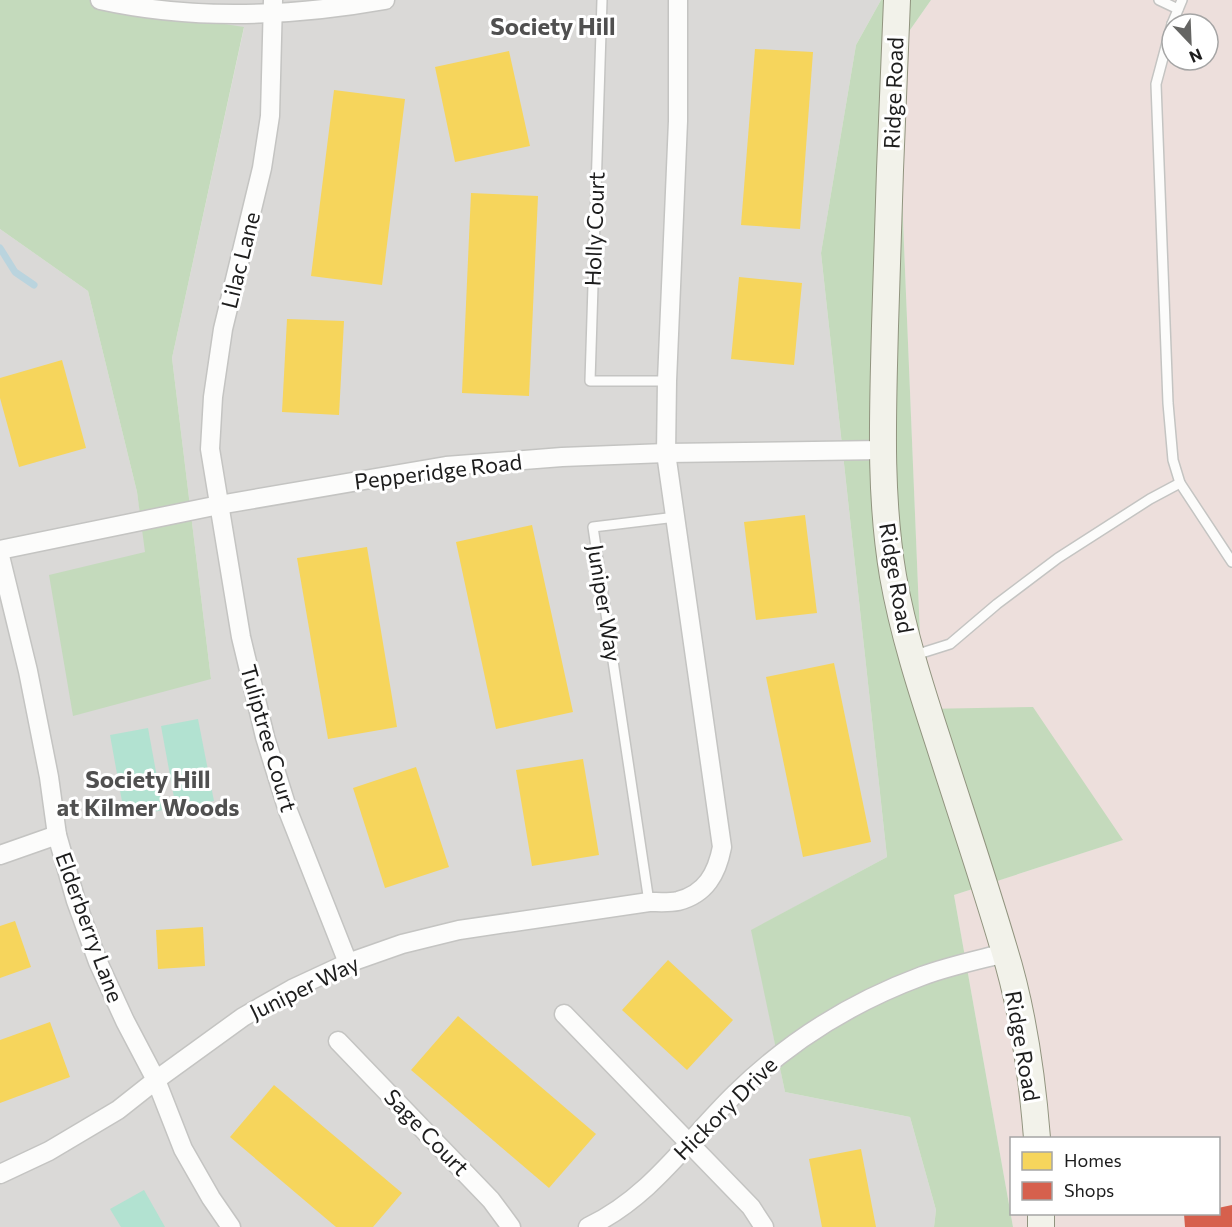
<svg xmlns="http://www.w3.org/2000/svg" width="1232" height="1227" font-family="Commissioner,sans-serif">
  <rect width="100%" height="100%" fill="#ebeae6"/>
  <polygon fill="#dad9d7" points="95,0 881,0 856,45 821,253 887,857 752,930 785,1092 910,1117 936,1210 934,1227 0,1227 0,229 88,291 137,492 146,552 211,679 172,358 244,28 95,4"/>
  <path fill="#eddfdc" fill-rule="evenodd" d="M931,0H1232V1227H1013L954,895L1122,840L923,710L896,50ZM1172,24H1208V60H1172ZM1012,1138H1218V1214H1012Z"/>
  <g fill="#c4dabc">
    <polygon points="0,0 95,0 95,4 244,27 172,358 211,679 73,716 49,575 145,552 137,492 88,291 0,229"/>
    <polygon points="881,0 931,0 896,50 923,709 1033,707 1123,840 954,895 1013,1227 934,1227 936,1210 910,1117 785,1092 751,930 887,857 821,253 856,45"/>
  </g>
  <g fill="#b2e2d1">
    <polygon points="198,719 214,801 176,808 161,726"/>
    <polygon points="148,728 163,810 125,818 110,735"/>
    <polygon points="144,1190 165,1227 121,1227 110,1209"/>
  </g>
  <g fill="#f6d55c">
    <polygon points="755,49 813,52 800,229 741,225"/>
    <polygon points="509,51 530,146 455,162 435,67"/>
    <polygon points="334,90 405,99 382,285 311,276"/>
    <polygon points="471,193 538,196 529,396 462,393"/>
    <polygon points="739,277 802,283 794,365 731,359"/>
    <polygon points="287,319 344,321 339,415 282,412"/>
    <polygon points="62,360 86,448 19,467 0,398 0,378"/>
    <polygon points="805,515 817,613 756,620 744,522"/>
    <polygon points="532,525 573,712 496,729 456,542"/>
    <polygon points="367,547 397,727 328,739 297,558"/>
    <polygon points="834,663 871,842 803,857 766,677"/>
    <polygon points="583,759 599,855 532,866 516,770"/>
    <polygon points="416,767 449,867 385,888 353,788"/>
    <polygon points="15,921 31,967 0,978 0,926"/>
    <polygon points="203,927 205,966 158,969 156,930"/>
    <polygon points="668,960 733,1020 687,1070 622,1010"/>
    <polygon points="458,1016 596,1134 549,1188 411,1070"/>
    <polygon points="50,1022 70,1077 0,1103 0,1040"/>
    <polygon points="274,1085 402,1193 373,1227 336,1227 230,1137"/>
    <polygon points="861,1149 876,1227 822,1227 809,1159"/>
  </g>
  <polygon fill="#d6604d" points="1232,1205 1232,1227 1185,1227 1184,1214 1218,1214 1218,1208"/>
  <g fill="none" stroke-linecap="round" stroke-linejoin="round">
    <polyline stroke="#bad4de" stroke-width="7" points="0,248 15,272 34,285"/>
    <g stroke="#c4c4c2" stroke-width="12">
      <g id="lane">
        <polyline points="602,0 590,381 667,381"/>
        <polyline points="1159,0 1178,9"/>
        <polyline points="1172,24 1156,84 1168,403 1173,460 1180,483 1232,562"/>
        <polyline points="1172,24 1182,0"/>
        <polyline points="912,656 950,644 997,604 1058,558 1150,499 1180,483"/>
        <polyline points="649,902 593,527 676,517"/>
      </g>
    </g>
    <g stroke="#c4c4c2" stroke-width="21">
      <g id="street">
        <path d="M100,0C195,21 290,17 385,0"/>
        <polyline points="273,0 270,116 262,168 223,329 213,397 210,449 241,637 265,737 288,811 348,963"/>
        <polyline points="0,550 219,505 446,466 562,457 666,453 882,450"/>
        <polyline points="0,556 28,671 49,777 57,835 76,901 98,962 125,1021 156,1080 183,1149 211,1198 231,1227"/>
        <polyline points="0,855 57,835"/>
        <polyline points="564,1014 751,1207 764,1227"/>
        <polyline points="338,1041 491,1200 511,1227"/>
        <path d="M0,1174L49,1151L118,1110L156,1080L243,1017L292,989L348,963L402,944L459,930L649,902C658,902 669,903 678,901C706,894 717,873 722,847L666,453L667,381L678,121V0"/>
        <path d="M588,1227C651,1197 687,1141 735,1094C789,1041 852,1002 922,976C949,966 978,960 1005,953"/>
      </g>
    </g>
    <g stroke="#91947f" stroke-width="28">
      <g id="secondary">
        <path d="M897,0C892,109 888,217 885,326C883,410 879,493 893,576C903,633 921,689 939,744C961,813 984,881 1004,949C1023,1010 1032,1075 1037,1138"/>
        <polyline points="1041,1214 1041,1227"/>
      </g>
    </g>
    <use href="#lane" stroke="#fcfcfb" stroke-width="9"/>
    <use href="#street" stroke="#fcfcfb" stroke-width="18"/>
    <use href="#secondary" stroke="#f2f2ea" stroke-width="26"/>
  </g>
  <g text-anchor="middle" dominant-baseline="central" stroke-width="6" stroke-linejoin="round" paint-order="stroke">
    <g font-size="22" fill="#1d1d1d" stroke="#fff">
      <text transform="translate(893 93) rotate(-88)">Ridge Road</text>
      <text transform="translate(594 229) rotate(-88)">Holly Court</text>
      <text transform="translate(240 260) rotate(-76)">Lilac Lane</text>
      <text transform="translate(438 471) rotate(-7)">Pepperidge Road</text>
      <text transform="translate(897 578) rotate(80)">Ridge Road</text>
      <text transform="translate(605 603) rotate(81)">Juniper Way</text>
      <text transform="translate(269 738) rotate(74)">Tuliptree Court</text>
      <text transform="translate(90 927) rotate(70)">Elderberry Lane</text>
      <text transform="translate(304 987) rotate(-26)">Juniper Way</text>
      <text transform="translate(1023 1046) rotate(80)">Ridge Road</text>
      <text transform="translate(725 1108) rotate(-45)">Hickory Drive</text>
      <text transform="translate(427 1132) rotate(46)">Sage Court</text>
    </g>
    <g font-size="24" font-weight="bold" fill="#505050" stroke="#fff">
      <text x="553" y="25">Society Hill</text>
      <text x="148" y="778">Society Hill<tspan x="148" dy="28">at Kilmer Woods</tspan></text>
    </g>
  </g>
  <rect x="1010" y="1137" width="210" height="78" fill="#ffffff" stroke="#a5a5a5" stroke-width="1.5"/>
  <rect x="1022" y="1152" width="30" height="18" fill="#f6d55c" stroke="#a5a5a5" stroke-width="1.5"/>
  <text x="1064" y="1167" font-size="18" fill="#1d1d1d">Homes</text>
  <rect x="1022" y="1182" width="30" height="18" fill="#d6604d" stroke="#a5a5a5" stroke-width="1.5"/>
  <text x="1064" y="1197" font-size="18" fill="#1d1d1d">Shops</text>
  <g transform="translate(1190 42) rotate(157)"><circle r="28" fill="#ffffff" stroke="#a5a5a5" stroke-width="1.5"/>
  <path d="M0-4.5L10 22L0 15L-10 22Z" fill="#656563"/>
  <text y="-9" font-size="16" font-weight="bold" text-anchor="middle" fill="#1d1d1d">N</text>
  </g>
</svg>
